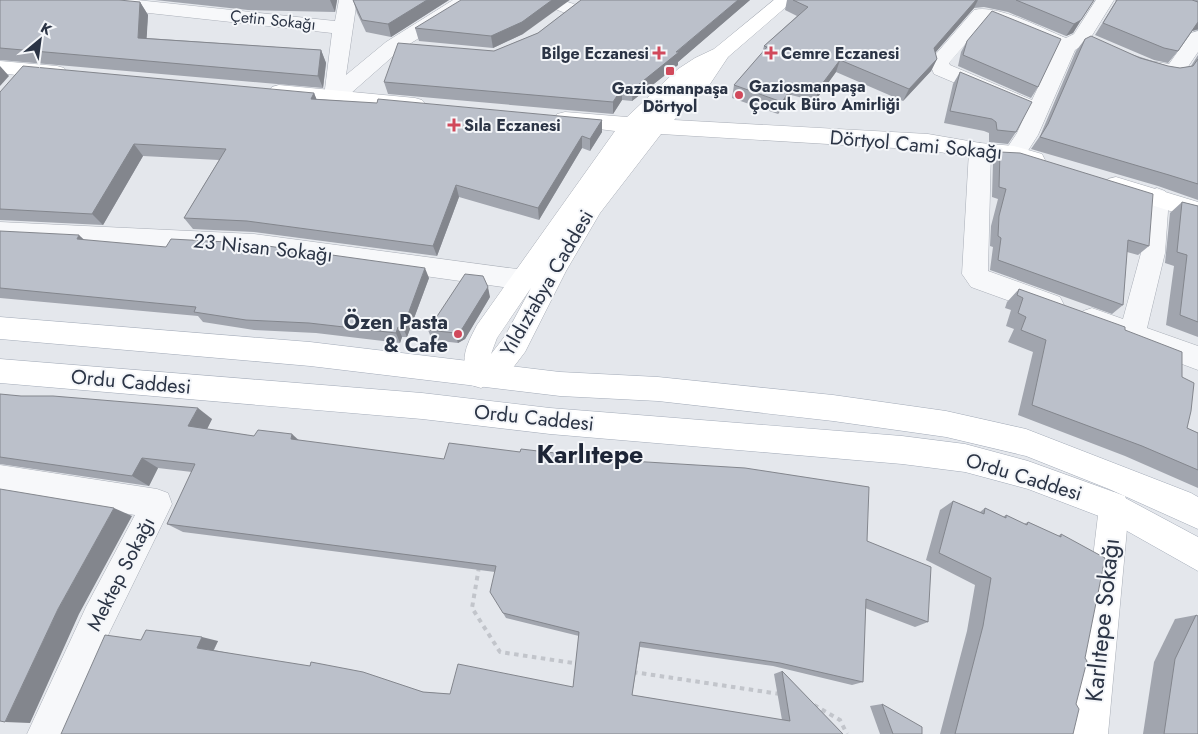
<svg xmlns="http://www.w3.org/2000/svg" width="1198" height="734" font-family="Jost,sans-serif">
  <rect width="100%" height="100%" fill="#e4e7ec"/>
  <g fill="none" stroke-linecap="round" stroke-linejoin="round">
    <g stroke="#a9aeb7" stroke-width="1">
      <g id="street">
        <polygon points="76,0 137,0 335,21 339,0 357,0 346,75 386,42 453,0 475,0 473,4 400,50 341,102 334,104 327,102 324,97 332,33 85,6 78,4"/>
        <path d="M541,0C554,0 573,0 581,9L579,13L572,15L565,13L543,4Z"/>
        <path d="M1096,0H1114L1088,42L1075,50L1038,135L1022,160L1014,162L1006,160L1003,154L1017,133L1026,113L934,74L929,62L974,10C998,4 1043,29 1066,38L1074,34ZM986,20L1056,49L1032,100L950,65L949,63Z"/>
        <path d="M1198,31V52L1181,77C1168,80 1150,74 1137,71L1134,66L1137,61L1144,60L1169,64L1191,33Z"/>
        <polygon points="980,143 988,145 991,151 988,271 1060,297 1064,305 1060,313 1051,316 971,287 962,274 969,151 972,145"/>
        <polygon points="1157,188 1165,191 1169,197 1165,253 1147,328 1198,346 1198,370 1083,327 1079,319 1083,311 1092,308 1123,319 1141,253 1145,197 1149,191"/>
        <polygon points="0,222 254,234 524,270 533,273 537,280 533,287 524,290 254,252 0,240"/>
        <polygon points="0,465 157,489 168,493 172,504 110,631 64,734 27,734 86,607 135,515 0,493"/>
      </g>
    </g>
    <g stroke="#a9aeb7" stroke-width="1">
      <g id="secondary">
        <path d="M774,0H794L728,57L708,87L674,120L928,134L980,143L1014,146L1042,154L1045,160L1042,166L1034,168L1014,162L980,159L928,150L661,134L600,213L566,271L525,352L509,373L481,388L471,385C459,360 465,348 477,325L615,131L557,124L554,119L557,114L565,112L627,117L678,69L695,58L714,49ZM531,288L505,336L491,354L497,338Z"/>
        <polygon points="0,61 57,66 64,68 67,73 64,78 57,80 0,73"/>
        <polygon points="279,85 415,98 422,100 426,105 422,110 415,112 272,97 269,92 272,87"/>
        <polygon points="1116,177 1198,202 1198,220 1108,191 1104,185 1108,179"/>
        <polygon points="1114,492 1125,496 1129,507 1108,734 1072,734 1099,507 1103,496"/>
      </g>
    </g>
    <g stroke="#a3abb8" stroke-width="1">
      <g id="primary">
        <polygon points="0,317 310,342 560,372 658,377 833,395 946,411 1026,429 1191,493 1198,497 1198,529 1109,489 1026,456 946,437 833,421 658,401 560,396 310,366 0,339"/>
        <polygon points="0,359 422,393 550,408 902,436 965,444 1028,461 1114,492 1198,537 1198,571 1104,518 1028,489 965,472 902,464 550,434 422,419 0,383"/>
      </g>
    </g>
    <g stroke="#c2c5cb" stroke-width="4" stroke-dasharray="4.5 4.5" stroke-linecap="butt">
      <polyline points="479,567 472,608 500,652 580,664"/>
      <polyline points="633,672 780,694"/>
      <polyline points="814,705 840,720 847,734"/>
    </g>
    <use href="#street" fill="#f7f8fa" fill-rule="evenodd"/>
    <use href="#secondary" fill="#fff" fill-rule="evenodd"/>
    <use href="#primary" fill="#fff" fill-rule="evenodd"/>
  </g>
  <g fill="#a1a5ae">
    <polygon points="0,0 140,2 148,15 146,38 321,50 326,63 323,88 0,60"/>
    <polygon points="155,0 337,0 335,12 248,10"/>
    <polygon points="353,0 449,0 391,37 366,32 357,13"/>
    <polygon points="581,0 750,0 678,62 678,65 632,101 622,100 613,114 388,94 384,82 494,51 538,33"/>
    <polygon points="787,0 1094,0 1073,33 1066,36 1008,12 984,7 974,8 935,53 937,59 931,71 903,101 836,72 815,101 791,95 778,114 732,98 734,85 762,53 764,46 797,16 785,10"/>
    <polygon points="1115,0 1198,0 1198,30 1192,31 1178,51 1168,63 1154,60 1095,35 1116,1"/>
    <polygon points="415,28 523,34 493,48 419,41"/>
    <polygon points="1085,39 1168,66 1180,68 1191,66 1198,55 1198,200 1158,186 1031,149 1040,136 1076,51"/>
    <polygon points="967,41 1038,87 1031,98 958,66 961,52"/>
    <polygon points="960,72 1016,132 1008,144 989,142 989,133 984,131 944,123 953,84"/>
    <polygon points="0,92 314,93 316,99 602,120 602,132 590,151 582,148 539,220 459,197 437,256 254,232 193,229 184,218 219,160 143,156 103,225 0,220"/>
    <polygon points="1000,152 1149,246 1138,255 1127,252 1123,305 1112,314 990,270 993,247 990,246 991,226 998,199 992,197 993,162"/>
    <polygon points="1182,202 1198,206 1198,337 1166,325 1174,266 1165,263 1170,213"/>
    <polygon points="0,231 84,240 429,278 407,337 402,337 400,343 316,333 254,330 203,322 198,316 0,298"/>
    <polygon points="1019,289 1125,330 1182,377 1187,428 1198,433 1198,488 1125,456 1018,415 1033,352 1008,342 1014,329 1006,326 1011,310 1005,308 1007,302"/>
    <polygon points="490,297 465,339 458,343 432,340 428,330"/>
    <polygon points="0,394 212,419 207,429 254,436 298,440 867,541 928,622 915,627 865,608 863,682 852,685 773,666 640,647 632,695 782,720 774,674 782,671 843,734 61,734 141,640 218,641 214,650 424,692 450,694 573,687 579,636 506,618 503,613 495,572 183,532 167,524 192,472 158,468 149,486 0,464"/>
    <polygon points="953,501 980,512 985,508 1003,517 1006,515 1024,524 1028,522 1058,536 1061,534 1076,704 1073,734 940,734 967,631 975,585 926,560 940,510"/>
    <polygon points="1196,615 1198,734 1143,734 1154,662 1175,619"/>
    <polygon points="882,704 922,734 880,734 870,706"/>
  </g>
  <g fill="#83868d">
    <polygon points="330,0 337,0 335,12"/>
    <polygon points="427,0 449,0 391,37 388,24"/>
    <polygon points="552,0 570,0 523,34 493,48 491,36"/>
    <polygon points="738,0 750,0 678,62 678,65 632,101 633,89"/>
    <polygon points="976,0 978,0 974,8 928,61 934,48"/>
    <polygon points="140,2 148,15 146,50 138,38"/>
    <polygon points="1081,20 1073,33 1066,36 1074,24"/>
    <polygon points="1198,22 1198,29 1189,32"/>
    <polygon points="321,50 326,63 323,88 318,76"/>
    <polygon points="937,59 931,71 903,101 909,89"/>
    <polygon points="840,60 836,72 815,101 819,88"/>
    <polygon points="0,66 9,76 0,86"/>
    <polygon points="795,83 791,95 778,114 782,102"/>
    <polygon points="622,88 622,100 613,114 613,102"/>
    <polygon points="314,93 319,105 311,99"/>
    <polygon points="602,120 602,132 590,151 590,139"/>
    <polygon points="582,136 582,148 539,220 538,208"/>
    <polygon points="134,144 143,156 103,225 92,214"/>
    <polygon points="456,185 459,197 437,256 433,246"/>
    <polygon points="79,235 91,246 77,239"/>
    <polygon points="425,268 429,278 407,337 403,328"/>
    <polygon points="488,287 490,297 465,339 458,343 455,333"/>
    <polygon points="398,327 402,337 400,343 396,333"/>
    <polygon points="198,408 212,419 203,437 188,426"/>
    <polygon points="292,434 303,444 291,439"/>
    <polygon points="142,458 158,468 149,486 132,476"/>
    <polygon points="114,508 132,516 79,614 30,723 5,722 58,609"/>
    <polygon points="202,637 218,641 213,651 197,648"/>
  </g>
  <g fill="#bbc0ca" stroke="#83868d">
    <polygon points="0,0 119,0 140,2 138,38 321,50 318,76 0,48"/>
    <polygon points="353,0 427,0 388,24 362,20"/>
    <polygon points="461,0 552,0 522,22 491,36 415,28"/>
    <polygon points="581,0 738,0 676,52 679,52 633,89 622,88 613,102 384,82 398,43 494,51 538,33"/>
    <polygon points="793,0 976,0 934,48 937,59 909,89 840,60 819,88 795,83 782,102 734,85 767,47 764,46 808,7"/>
    <polygon points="1016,0 1094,0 1081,20 1074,24"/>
    <polygon points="1117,0 1192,0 1198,2 1198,22 1178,51 1164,48 1103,23"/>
    <polygon points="992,11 1061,39 1038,87 963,55 967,41"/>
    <polygon points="1091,36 1140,58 1168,66 1180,68 1193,66 1198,59 1198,184 1169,175 1040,137 1048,124 1085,39"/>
    <polygon points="23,66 314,93 311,99 377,103 378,99 602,120 590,139 582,136 538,208 456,185 433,246 247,221 184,218 226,149 134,144 92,214 0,209 0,92"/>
    <polygon points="960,72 1032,102 1016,132 997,130 996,122 992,119 950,111"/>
    <polygon points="1000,152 1020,153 1153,194 1149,246 1128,240 1123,305 998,260 1001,238 998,236 999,216 1006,189 999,187"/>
    <polygon points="1182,202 1198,206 1198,322 1180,315 1187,255 1177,252"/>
    <polygon points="0,231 79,235 77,239 166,247 171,239 246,243 425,268 403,328 398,327 396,333 309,323 246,320 194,312 196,307 0,288"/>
    <polygon points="465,274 483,276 488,287 462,329 455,333 428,330"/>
    <polygon points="1019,289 1125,327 1125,330 1182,352 1182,377 1194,383 1191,411 1187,428 1198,433 1198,470 1142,446 1032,405 1046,340 1021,330 1026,317 1018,313 1023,298 1017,295"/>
    <polygon points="0,394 21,396 53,396 198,408 188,426 254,436 258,430 292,434 291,439 444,459 449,443 520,452 521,449 614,460 745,468 869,487 867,541 931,567 928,622 866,599 863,682 780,663 640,642 632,695 790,721 782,671 843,734 61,734 105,635 141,640 146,630 202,637 197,648 310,666 311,662 363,672 423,692 450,694 458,664 573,687 579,632 503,613 490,592 496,566 167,524 195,464 142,458 132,476 0,457"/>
    <polygon points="0,489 114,508 58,609 5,722 0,721"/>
    <polygon points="953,501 984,514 985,508 1006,518 1006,515 1027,525 1028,522 1061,537 1061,534 1105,558 1085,658 1087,661 1076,704 1079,709 1073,734 955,734 983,626 991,578 939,553"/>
    <polygon points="1196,615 1198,616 1198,734 1164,734 1175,659"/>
    <polygon points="882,704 922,727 922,734 893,734"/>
  </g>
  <g fill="#d1495b" stroke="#f4f6f9" stroke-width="2">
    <path d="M656.5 45.5h5v5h5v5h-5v5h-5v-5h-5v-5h5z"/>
    <path d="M768.5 45.5h5v5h5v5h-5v5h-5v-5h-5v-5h5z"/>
    <rect x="665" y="66" width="10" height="10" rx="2.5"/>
    <circle cx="739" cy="95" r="5"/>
    <path d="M451.5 117.5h5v5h5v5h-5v5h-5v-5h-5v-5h5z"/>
    <circle cx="458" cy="334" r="5"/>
  </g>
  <g text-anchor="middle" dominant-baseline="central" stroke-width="4" stroke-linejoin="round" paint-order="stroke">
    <g font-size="16" fill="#2b3445" stroke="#f4f6f9">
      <text transform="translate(273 20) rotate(6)">Çetin Sokağı</text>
    </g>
    <g font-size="16" font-weight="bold" fill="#2b3445" stroke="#f4f6f9" text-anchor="start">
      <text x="649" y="53" text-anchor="end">Bilge Eczanesi</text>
      <text x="781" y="53">Cemre Eczanesi</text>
      <text x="749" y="86">Gaziosmanpaşa<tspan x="749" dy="18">Çocuk Büro Amirliği</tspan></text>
      <text x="670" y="88" text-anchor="middle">Gaziosmanpaşa<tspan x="670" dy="18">Dörtyol</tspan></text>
      <text x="464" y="125">Sıla Eczanesi</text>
    </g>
    <g font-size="20" fill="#2b3445" stroke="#f4f6f9">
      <text transform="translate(916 145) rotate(5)">Dörtyol Cami Sokağı</text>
      <text transform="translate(263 248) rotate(6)">23 Nisan Sokağı</text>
      <text transform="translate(547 283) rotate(-60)">Yıldıztabya Caddesi</text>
      <text transform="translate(131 382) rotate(5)">Ordu Caddesi</text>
      <text transform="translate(534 418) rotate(6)">Ordu Caddesi</text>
      <text transform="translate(1024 477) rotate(17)">Ordu Caddesi</text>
      <text transform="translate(121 574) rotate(-63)">Mektep Sokağı</text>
    </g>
    <g font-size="20" font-weight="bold" fill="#2b3445" stroke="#f4f6f9" text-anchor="end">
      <text x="448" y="322">Özen Pasta<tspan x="448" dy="23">&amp; Cafe</tspan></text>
    </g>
    <g font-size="24" fill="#2b3445" stroke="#f4f6f9">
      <text transform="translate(1102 620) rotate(-84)">Karlıtepe Sokağı</text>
    </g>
    <g font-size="25" font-weight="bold" fill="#1d2536" stroke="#f4f6f9">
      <text x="590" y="454">Karlıtepe</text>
    </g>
  </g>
  <g transform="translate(40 40) rotate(29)" stroke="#f4f6f9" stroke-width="4" paint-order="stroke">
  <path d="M0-4L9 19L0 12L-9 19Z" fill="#2b3445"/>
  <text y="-8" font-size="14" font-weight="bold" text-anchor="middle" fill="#2b3445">K</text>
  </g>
</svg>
